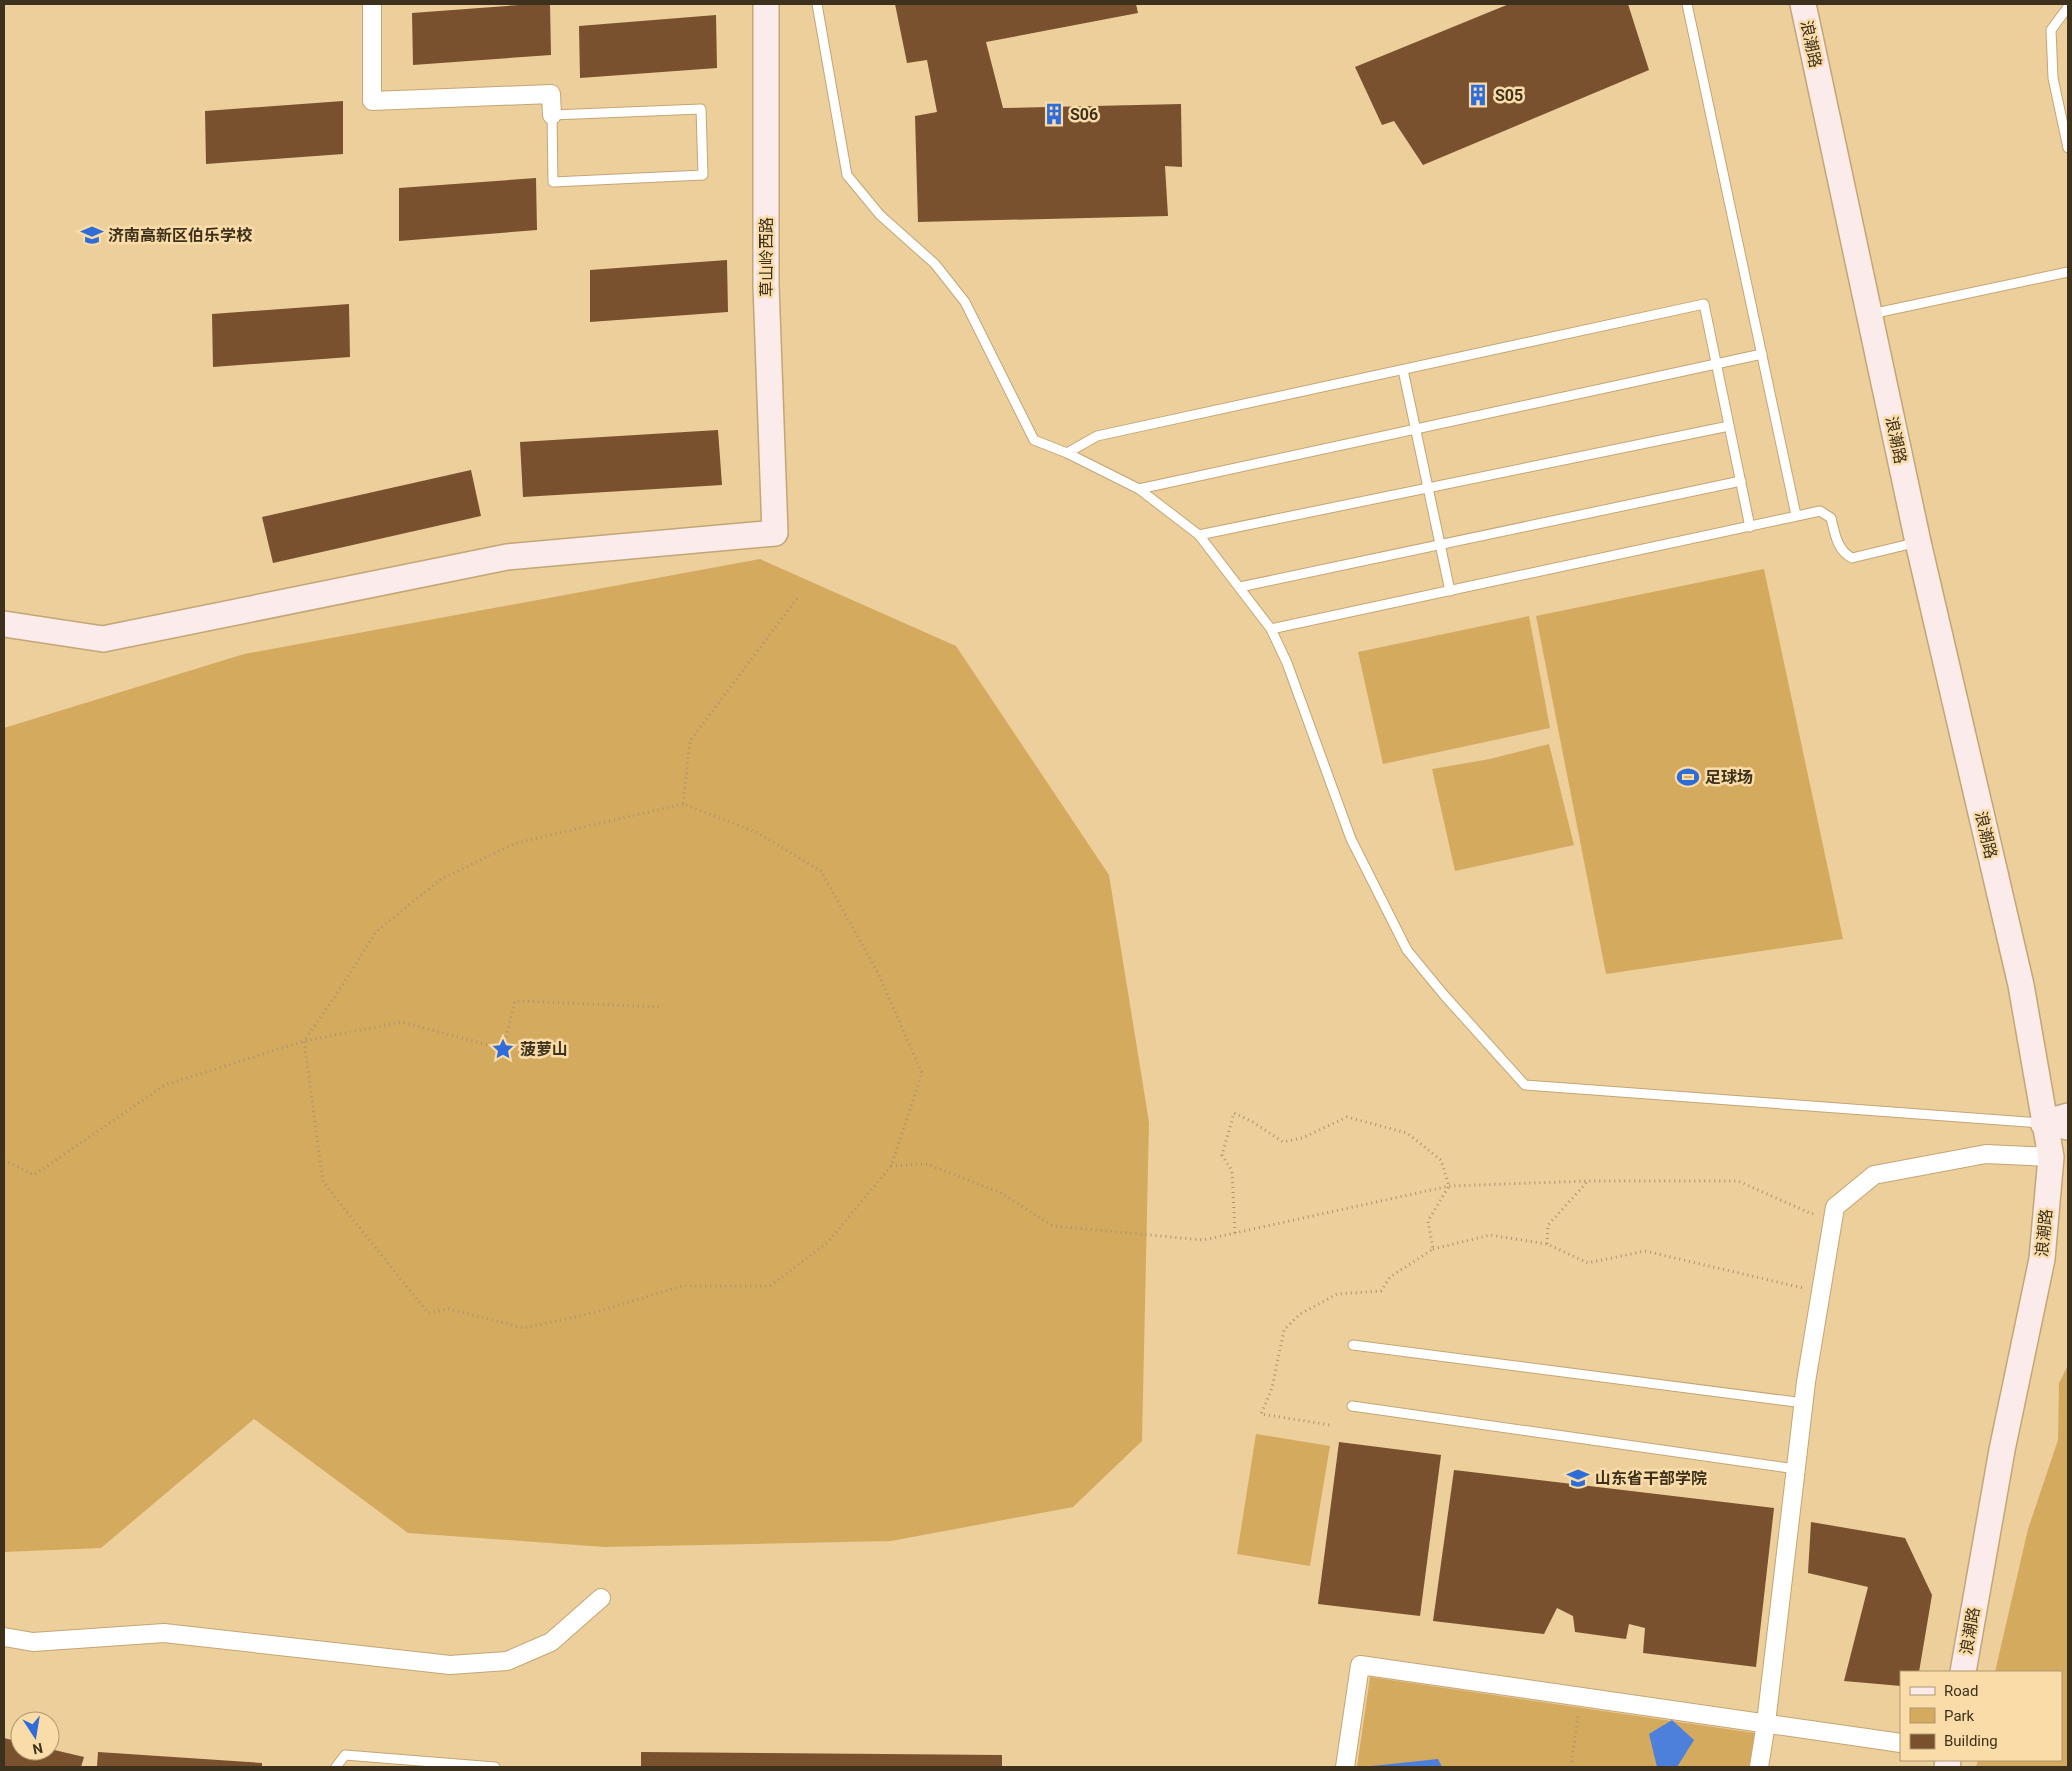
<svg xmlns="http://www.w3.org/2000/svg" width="2072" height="1771" font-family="Roboto,'Noto Sans SC',sans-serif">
  <rect width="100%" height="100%" fill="#edcf9c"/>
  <g fill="#d4aa5f">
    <polygon points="760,559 956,646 1109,875 1149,1122 1142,1441 1073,1507 891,1541 605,1547 408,1533 254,1419 101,1548 4,1552 4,728 244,654"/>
    <polygon points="1764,569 1843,939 1606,974 1536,616"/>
    <polygon points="1529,616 1550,728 1383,764 1358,652"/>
    <polygon points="1549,744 1574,845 1455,871 1432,769 1490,759"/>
    <polygon points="2068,1365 2068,1767 1976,1767 1978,1760 2061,1760 2061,1672 1995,1672 2028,1529 2058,1440 2059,1383"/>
    <polygon points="1256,1434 1330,1446 1310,1566 1237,1554"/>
    <polygon points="1370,1677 1755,1733 1749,1767 1357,1767"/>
  </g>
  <g fill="#4c80da">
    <polygon points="1672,1720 1694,1740 1677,1767 1657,1767 1649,1734"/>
    <polygon points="1438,1759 1442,1767 1372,1766"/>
  </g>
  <g fill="#79512e">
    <polygon points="532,4 550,4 551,55 413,65 412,13"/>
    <polygon points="895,4 1136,4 1138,13 986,42 1003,108 1181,104 1182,167 1165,166 1168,216 918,222 915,116 937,112 927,60 907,63"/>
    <polygon points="1509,4 1628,4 1649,70 1423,165 1394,121 1382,125 1355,67"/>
    <polygon points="716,15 717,68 580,78 579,26"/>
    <polygon points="343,101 343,154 206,164 205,111"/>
    <polygon points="536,178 537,230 399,241 399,188"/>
    <polygon points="727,260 728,312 590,322 590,270"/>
    <polygon points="349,304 350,357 213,367 212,314"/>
    <polygon points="718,430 722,485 523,497 520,442"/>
    <polygon points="471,470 481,516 273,563 262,517"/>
    <polygon points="1339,1442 1441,1455 1420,1616 1318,1604"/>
    <polygon points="1454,1470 1774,1508 1756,1667 1643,1653 1645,1628 1629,1624 1626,1639 1575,1632 1573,1616 1557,1608 1544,1634 1433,1621"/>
    <polygon points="1811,1522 1905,1538 1932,1595 1919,1672 1901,1672 1901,1686 1844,1681 1868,1587 1808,1573"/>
    <polygon points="4,1738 20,1742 20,1751 50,1751 50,1749 84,1757 81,1767 4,1767"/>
    <polygon points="98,1752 262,1763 262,1767 97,1767"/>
    <polygon points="641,1752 1002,1755 1002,1767 641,1767"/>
  </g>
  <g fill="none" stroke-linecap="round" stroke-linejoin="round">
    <g stroke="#c3a675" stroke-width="11">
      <g id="lane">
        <polyline points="817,4 847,175 880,215 935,264 965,302 1034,440 1067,453 1097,436 1704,304 1750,527"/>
        <polyline points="1687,4 1796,515"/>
        <polyline points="2068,7 2051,30 2053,78 2068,148"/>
        <polygon points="701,109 703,175 553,182 552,115"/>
        <polyline points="1871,314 2068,272"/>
        <polyline points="1403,370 1450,591"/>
        <polyline points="1067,453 1139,489 1199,535 1271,629 1287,663 1351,839 1407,950 1444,995 1525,1085 2041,1123"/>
        <polyline points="1139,489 1762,354"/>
        <polyline points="1199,535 1729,426"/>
        <polyline points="1240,587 1741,481"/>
        <path d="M1271,629L1820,511L1831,518C1835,534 1837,550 1852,558L1918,542"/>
        <polyline points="1353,1345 1804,1403"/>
        <polyline points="1352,1406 1796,1469"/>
        <polyline points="336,1767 345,1755 495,1767"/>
      </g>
    </g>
    <g stroke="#c3a675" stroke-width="20">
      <g id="street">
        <polyline points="372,4 372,101 551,94 552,115"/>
        <polyline points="4,1637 33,1642 164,1633 450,1665 507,1661 551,1642 601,1598"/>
        <polyline points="1345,1767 1360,1665 1901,1743"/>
        <polyline points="1759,1767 1766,1723 1806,1382 1835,1207 1874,1175 1986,1154 2051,1157"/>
      </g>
    </g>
    <g stroke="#c3a675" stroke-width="28">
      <g id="secondary">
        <polyline points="1803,4 1918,542 2021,985 2051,1157 2042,1259 2002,1450 1963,1672"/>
        <polyline points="4,624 103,639 507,557 775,533 766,285 766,4"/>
        <polyline points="2068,1116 2043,1123 2068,1127"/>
        <polyline points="1947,1767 1948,1760"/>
      </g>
    </g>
    <g stroke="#ac946d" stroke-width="3" stroke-dasharray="1 4" stroke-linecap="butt">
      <polyline points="683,804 516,843 441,879 376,932 336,995 304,1041 323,1182 428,1313 449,1309 524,1328 593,1313 682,1286 770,1286 828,1242 891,1166 922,1073 878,973 821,871 756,832 683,804 690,741 798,597"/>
      <polyline points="4,1160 34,1175 165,1085 304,1041 402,1022 503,1049 515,1001 662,1007"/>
      <polyline points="891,1166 927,1164 1001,1193 1053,1226 1203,1240 1449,1186 1588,1181 1738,1181 1812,1214 1815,1213"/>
      <polyline points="1235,1233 1232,1171 1222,1155 1234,1113 1253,1122 1283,1142 1302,1138 1347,1117 1407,1133 1441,1160 1449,1186 1428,1221 1433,1249 1390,1277 1381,1291 1337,1294 1300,1314 1284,1330 1272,1388 1261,1414 1330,1425"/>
      <polyline points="1547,1244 1548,1225 1588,1181"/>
      <polyline points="1433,1249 1490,1235 1547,1244 1588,1263 1645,1251 1803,1288"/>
      <polyline points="1571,1767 1578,1716"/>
    </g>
    <use href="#lane" stroke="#fff" stroke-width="9"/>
    <use href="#street" stroke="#fff" stroke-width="18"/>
    <use href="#secondary" stroke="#fbebea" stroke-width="25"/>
  </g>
  <defs>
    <g id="building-bare" transform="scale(1.725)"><path d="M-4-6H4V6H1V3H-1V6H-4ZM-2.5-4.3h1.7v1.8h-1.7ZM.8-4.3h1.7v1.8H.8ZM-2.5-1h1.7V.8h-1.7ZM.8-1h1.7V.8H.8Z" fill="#2d6cd9" stroke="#fadca9" stroke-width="2.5" paint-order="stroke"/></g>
    <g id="school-bare" transform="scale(1.725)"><path d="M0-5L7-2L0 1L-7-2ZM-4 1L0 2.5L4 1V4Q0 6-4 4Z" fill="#2d6cd9" stroke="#fadca9" stroke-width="2.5" paint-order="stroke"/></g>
    <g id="stadium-bare" transform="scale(1.725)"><path d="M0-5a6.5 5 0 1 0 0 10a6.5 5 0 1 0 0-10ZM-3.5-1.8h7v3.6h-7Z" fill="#2d6cd9" stroke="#fadca9" stroke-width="2.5" paint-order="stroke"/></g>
    <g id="sight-bare" transform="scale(1.725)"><path d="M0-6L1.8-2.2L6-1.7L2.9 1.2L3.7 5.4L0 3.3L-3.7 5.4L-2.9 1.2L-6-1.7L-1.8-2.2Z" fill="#2d6cd9" stroke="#fadca9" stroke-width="2.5" paint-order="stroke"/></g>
    <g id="university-bare" transform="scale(1.725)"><path d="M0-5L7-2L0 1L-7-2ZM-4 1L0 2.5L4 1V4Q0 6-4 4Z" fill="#2d6cd9" stroke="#fadca9" stroke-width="2.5" paint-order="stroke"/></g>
  </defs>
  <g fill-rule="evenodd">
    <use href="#building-bare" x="1478" y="95"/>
    <use href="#building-bare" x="1054" y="114"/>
    <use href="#school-bare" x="92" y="235"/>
    <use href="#stadium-bare" x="1688" y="777"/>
    <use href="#sight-bare" x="503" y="1049"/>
    <use href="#university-bare" x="1578" y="1478"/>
  </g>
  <g text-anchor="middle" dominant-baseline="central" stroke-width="5" stroke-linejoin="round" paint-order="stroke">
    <g font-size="16" fill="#3d311d" stroke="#fadca9">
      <text transform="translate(1811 44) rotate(78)">浪潮路</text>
      <text transform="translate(766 257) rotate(-90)">草山岭西路</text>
      <text transform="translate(1896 440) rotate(78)">浪潮路</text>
      <text transform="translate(1986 835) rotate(77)">浪潮路</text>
      <text transform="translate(2044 1233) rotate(-84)">浪潮路</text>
      <text transform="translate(1970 1631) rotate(-80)">浪潮路</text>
    </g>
    <g font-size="16" font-weight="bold" fill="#3d311d" stroke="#fadca9" text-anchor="start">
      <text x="1495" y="95">S05</text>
      <text x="1070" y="114">S06</text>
      <text x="108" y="235">济南高新区伯乐学校</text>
      <text x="1705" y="777">足球场</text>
      <text x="520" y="1049">菠萝山</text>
      <text x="1595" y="1478">山东省干部学院</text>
    </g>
  </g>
  <rect width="2072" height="1771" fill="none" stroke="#3d311d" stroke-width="10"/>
  <rect x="1900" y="1671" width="162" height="90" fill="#fadca9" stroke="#ae9871"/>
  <rect x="1910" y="1687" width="25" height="8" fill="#fbebea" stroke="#ae9871"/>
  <text x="1944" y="1696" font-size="15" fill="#3d311d">Road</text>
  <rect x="1910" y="1708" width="25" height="15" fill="#d4aa5f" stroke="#ae9871"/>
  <text x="1944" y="1721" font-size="15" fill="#3d311d">Park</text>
  <rect x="1910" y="1734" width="25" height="15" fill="#79512e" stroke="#ae9871"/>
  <text x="1944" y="1746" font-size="15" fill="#3d311d">Building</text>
  <g transform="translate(35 1736) rotate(168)"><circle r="24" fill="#fadca9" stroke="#ae9871"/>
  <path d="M0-4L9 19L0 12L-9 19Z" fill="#2d6cd9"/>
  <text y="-8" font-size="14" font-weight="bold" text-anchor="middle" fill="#3d311d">N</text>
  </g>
</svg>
